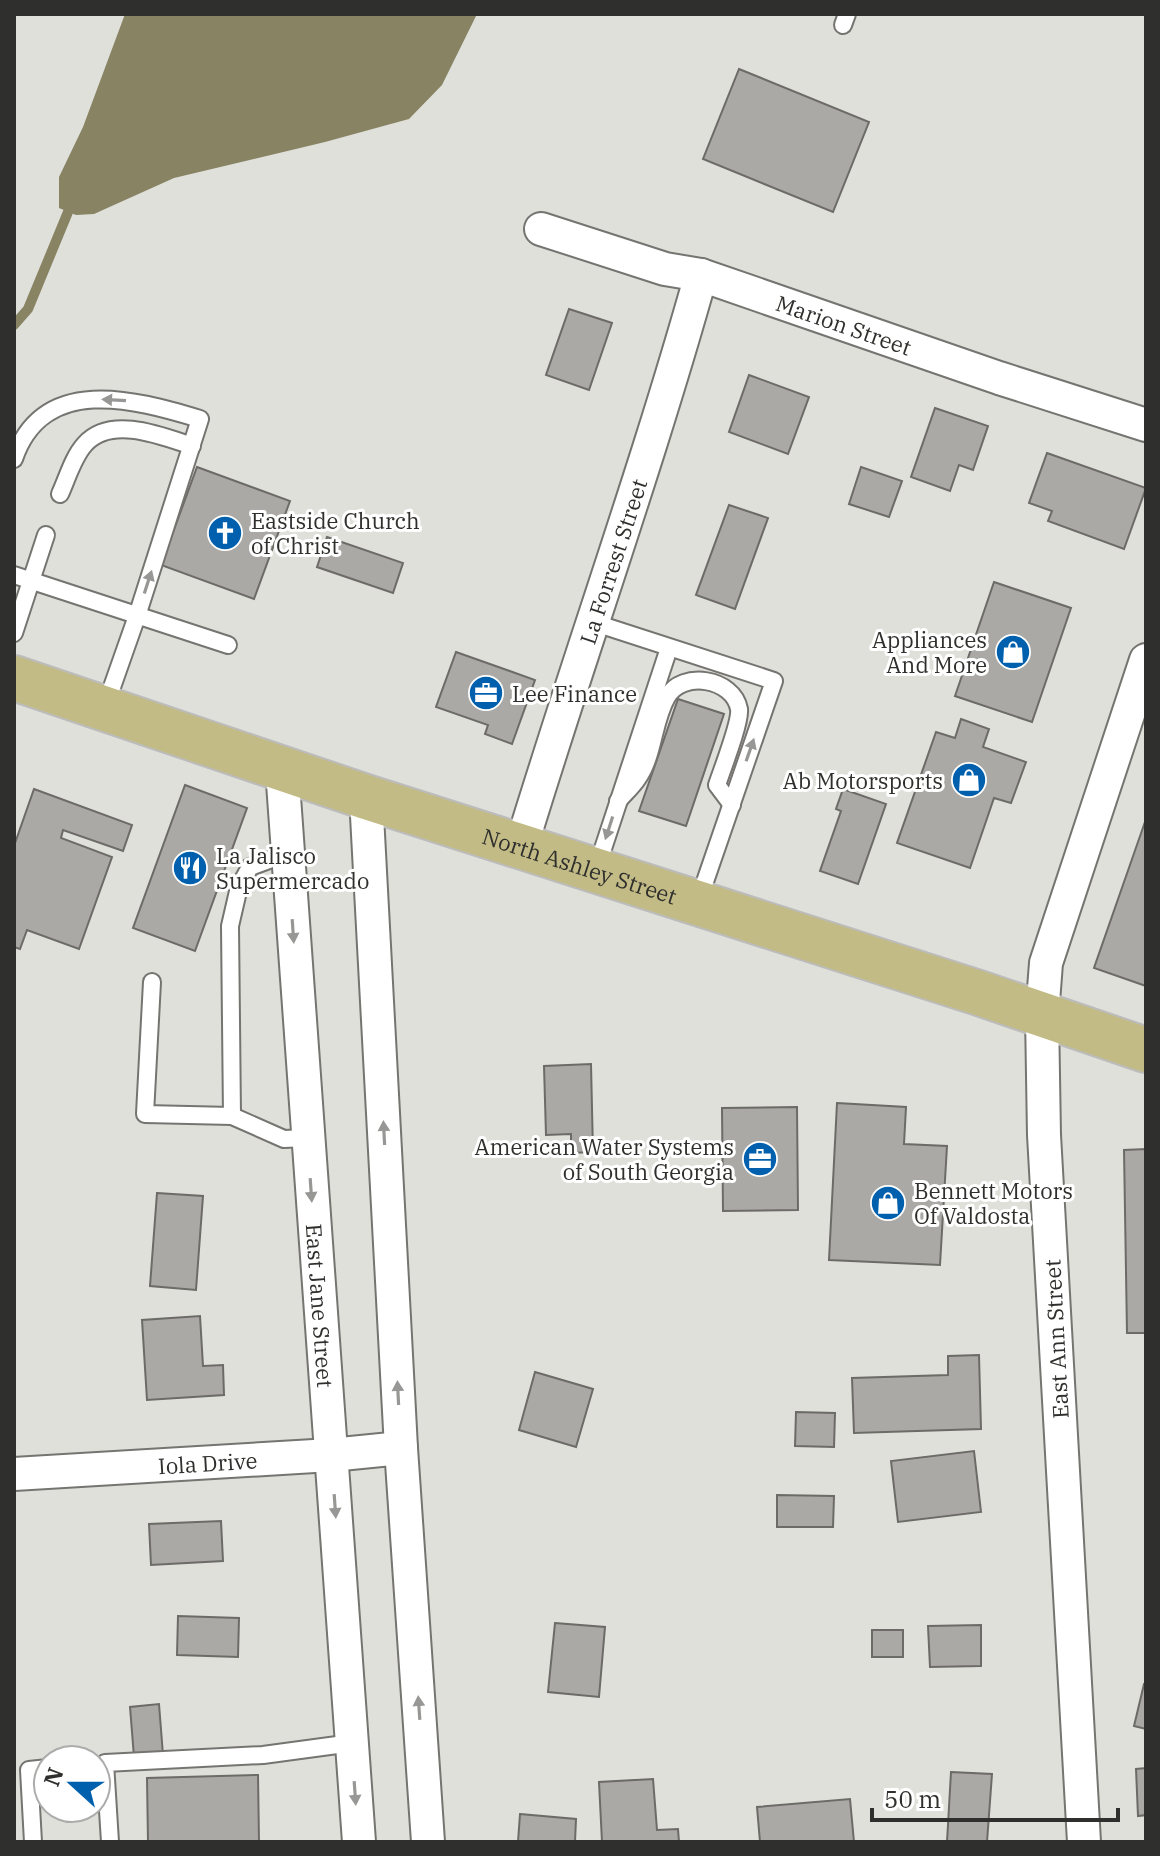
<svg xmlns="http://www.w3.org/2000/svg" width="1160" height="1856" font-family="'IBM Plex Serif',serif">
  <rect width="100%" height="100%" fill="#e0e0db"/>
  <polygon fill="#878363" points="125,14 477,14 442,85 409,119 325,142 174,178 94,214 76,215 59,208 59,177 83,127"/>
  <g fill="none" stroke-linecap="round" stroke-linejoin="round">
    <polyline stroke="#878363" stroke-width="10" points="14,325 28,309 68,212"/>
  </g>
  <g fill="#aaa9a5" stroke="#6c6b67" stroke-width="2">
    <polygon points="739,69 869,122 833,212 703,159"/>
    <polygon points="569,309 612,323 589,390 546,375"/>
    <polygon points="749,375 809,397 788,454 729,432"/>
    <polygon points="935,408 988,426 973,470 959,465 950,491 911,477"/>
    <polygon points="1047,453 1146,488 1124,549 1048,521 1052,511 1029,503"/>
    <polygon points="197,467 290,501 254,599 161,565"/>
    <polygon points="861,467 902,481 889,517 849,504"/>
    <polygon points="729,505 768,518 735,609 696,595"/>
    <polygon points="327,537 403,563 393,593 317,567"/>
    <polygon points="994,582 1071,608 1032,722 955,696"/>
    <polygon points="456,652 535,680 512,744 485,734 488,725 436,707"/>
    <polygon points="678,699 724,714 686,826 639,811"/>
    <polygon points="961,719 989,729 983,747 1026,762 1011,803 994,798 970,868 897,843 936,732 955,738"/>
    <polygon points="185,785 247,808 195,951 133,928"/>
    <polygon points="34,789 132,825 123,851 63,830 61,838 112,857 79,949 27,930 20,949 14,947 14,846"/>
    <polygon points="843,789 886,804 858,884 820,871 841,811 836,809"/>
    <polygon points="1146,819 1146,986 1094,968"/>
    <polygon points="591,1064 593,1152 571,1153 571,1134 546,1135 544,1066"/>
    <polygon points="837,1103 906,1107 904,1144 947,1146 940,1265 829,1260"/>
    <polygon points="797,1107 798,1210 723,1211 722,1108"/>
    <polygon points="1146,1149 1146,1333 1127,1333 1124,1150"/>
    <polygon points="157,1193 203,1196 196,1290 150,1286"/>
    <polygon points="200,1316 203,1366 223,1365 224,1395 147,1400 142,1320"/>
    <polygon points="979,1355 981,1429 854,1433 852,1378 948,1375 948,1356"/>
    <polygon points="535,1372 593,1389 576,1447 519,1430"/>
    <polygon points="796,1412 835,1413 834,1447 795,1446"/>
    <polygon points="974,1451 981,1512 898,1522 891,1461"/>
    <polygon points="777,1495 834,1496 833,1527 777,1527"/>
    <polygon points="221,1521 223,1561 151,1565 149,1524"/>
    <polygon points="178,1616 239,1618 238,1657 177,1655"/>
    <polygon points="555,1623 605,1627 599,1697 548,1692"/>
    <polygon points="981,1625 981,1666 930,1667 928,1626"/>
    <rect x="872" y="1630" width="31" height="27"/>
    <polygon points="1144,1684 1146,1684 1146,1729 1134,1726"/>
    <polygon points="159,1704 163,1755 134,1757 130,1707"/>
    <polygon points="1146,1768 1146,1815 1138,1816 1136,1769"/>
    <polygon points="951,1772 992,1774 987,1842 947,1842"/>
    <polygon points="258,1775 259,1842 148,1842 147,1778"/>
    <polygon points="653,1779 657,1830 678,1829 679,1842 602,1842 599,1782"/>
    <polygon points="850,1799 854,1842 760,1842 757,1807"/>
    <polygon points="520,1814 576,1819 575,1842 518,1842"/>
  </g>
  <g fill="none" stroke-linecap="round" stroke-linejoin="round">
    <g stroke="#757470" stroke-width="20">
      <g id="service">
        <polyline points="843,25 847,14"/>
        <path d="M14,459C43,374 134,399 200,419L137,616L105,707"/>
        <path d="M60,494C67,479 73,457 85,444C111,415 162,436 192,446"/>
        <polyline points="14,575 228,645"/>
        <polyline points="592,622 774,681 698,902"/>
        <polyline points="14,633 46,535"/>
        <path d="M618,801C624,794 633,786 638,778C654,755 653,721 667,697C682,670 733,678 739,709C741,721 722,770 717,785L732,805"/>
        <polyline points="596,870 669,648"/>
        <polyline points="152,982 145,1114 232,1116 230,926 239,887 250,867 288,853"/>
        <polyline points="232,1116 284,1139 307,1138"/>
        <polyline points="33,1842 29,1770 48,1768"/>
        <polyline points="110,1842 105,1763 263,1755 352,1743"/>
      </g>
    </g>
    <g stroke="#757470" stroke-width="36">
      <g id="minor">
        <path id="s1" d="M541,229L665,269L701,275L999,378L1146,425"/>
        <path id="s2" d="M282,769L359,1842"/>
        <polyline points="366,797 401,1448 428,1842"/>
        <path id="s3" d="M521,847C579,656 647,468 701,275"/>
        <path id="s4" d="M14,1474L331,1455L401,1448"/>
        <polyline points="1084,1842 1044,1135 1042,1015 1046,963 1146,660"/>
      </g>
    </g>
    <g stroke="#bcbcbc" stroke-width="48">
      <g id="primary">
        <path id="s5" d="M14,678L366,797L979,993L1146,1050"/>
      </g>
    </g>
    <use href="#service" stroke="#fff" stroke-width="16"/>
    <use href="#minor" stroke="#fff" stroke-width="32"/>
    <use href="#primary" stroke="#c2bb85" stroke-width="44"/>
  </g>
  <defs><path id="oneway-solid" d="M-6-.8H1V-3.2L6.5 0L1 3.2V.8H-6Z" transform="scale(2)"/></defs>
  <g fill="#979796">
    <use href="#oneway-solid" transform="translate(114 400) rotate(-177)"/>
    <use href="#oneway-solid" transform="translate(148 582) rotate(-72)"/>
    <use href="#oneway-solid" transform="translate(750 750) rotate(-71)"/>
    <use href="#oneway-solid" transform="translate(609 828) rotate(108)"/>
    <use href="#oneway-solid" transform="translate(293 931) rotate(86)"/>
    <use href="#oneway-solid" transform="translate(384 1133) rotate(-93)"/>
    <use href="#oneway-solid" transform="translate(311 1190) rotate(86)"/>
    <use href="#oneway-solid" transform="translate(398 1393) rotate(-93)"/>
    <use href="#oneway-solid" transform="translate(335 1506) rotate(86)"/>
    <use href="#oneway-solid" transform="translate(419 1708) rotate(-94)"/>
    <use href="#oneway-solid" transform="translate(355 1793) rotate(86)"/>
  </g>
  <defs>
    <g id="church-disc" transform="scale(1.8)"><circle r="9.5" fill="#0060ad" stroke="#fff"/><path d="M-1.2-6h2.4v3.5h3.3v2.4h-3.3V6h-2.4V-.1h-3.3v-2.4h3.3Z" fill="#fff"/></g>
    <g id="shop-disc" transform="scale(1.8)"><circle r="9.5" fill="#0060ad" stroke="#fff"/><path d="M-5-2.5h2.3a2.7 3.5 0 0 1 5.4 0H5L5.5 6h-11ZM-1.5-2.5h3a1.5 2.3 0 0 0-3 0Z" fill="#fff"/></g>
    <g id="office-disc" transform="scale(1.8)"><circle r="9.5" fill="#0060ad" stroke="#fff"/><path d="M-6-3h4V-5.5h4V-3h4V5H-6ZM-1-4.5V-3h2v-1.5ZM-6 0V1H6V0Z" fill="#fff"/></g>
    <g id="restaurant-disc" transform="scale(1.8)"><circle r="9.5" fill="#0060ad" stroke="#fff"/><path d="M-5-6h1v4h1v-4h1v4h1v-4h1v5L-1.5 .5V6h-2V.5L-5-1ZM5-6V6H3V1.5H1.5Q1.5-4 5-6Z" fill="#fff"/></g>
  </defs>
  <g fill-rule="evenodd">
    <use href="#church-disc" x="225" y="533"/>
    <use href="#shop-disc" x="1013" y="652"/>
    <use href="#office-disc" x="486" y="693"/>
    <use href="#shop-disc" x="969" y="780"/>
    <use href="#restaurant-disc" x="190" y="868"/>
    <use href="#office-disc" x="760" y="1159"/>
    <use href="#shop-disc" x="888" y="1203"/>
  </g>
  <g text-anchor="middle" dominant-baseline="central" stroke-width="6" stroke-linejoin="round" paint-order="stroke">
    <g font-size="22" fill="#2f2f2d" stroke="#fff">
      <text stroke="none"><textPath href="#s1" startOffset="318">Marion Street</textPath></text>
      <text stroke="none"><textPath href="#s3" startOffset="300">La Forrest Street</textPath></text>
      <text stroke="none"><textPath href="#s5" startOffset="596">North Ashley Street</textPath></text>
      <text stroke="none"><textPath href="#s2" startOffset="538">East Jane Street</textPath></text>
      <text transform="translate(1056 1339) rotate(-93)">East Ann Street</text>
      <text stroke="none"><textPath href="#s4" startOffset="194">Iola Drive</textPath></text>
    </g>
    <g font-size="22" fill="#2f2f2d" stroke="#fff" text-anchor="start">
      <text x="251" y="520">Eastside Church<tspan x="251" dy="25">of Christ</tspan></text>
      <text x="987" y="639" text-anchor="end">Appliances<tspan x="987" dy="25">And More</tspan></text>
      <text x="512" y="693">Lee Finance</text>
      <text x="943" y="780" text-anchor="end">Ab Motorsports</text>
      <text x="216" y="855">La Jalisco<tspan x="216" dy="25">Supermercado</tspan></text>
      <text x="734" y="1146" text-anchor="end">American Water Systems<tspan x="734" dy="25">of South Georgia</tspan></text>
      <text x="914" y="1190">Bennett Motors<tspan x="914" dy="25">Of Valdosta</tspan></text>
    </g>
  </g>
  <rect width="1160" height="1856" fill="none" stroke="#2f2f2d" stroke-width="32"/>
  <g transform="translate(72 1784) rotate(291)"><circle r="38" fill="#ffffff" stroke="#acacab" stroke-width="2"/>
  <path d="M0-6L14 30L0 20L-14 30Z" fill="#0060ad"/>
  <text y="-12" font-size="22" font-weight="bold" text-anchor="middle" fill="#2f2f2d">N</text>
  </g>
  <path d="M872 1808v12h246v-12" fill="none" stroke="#2f2f2d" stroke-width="4"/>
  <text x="884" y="1808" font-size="24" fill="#2f2f2d" stroke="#ffffff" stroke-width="6" paint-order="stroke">50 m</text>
</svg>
